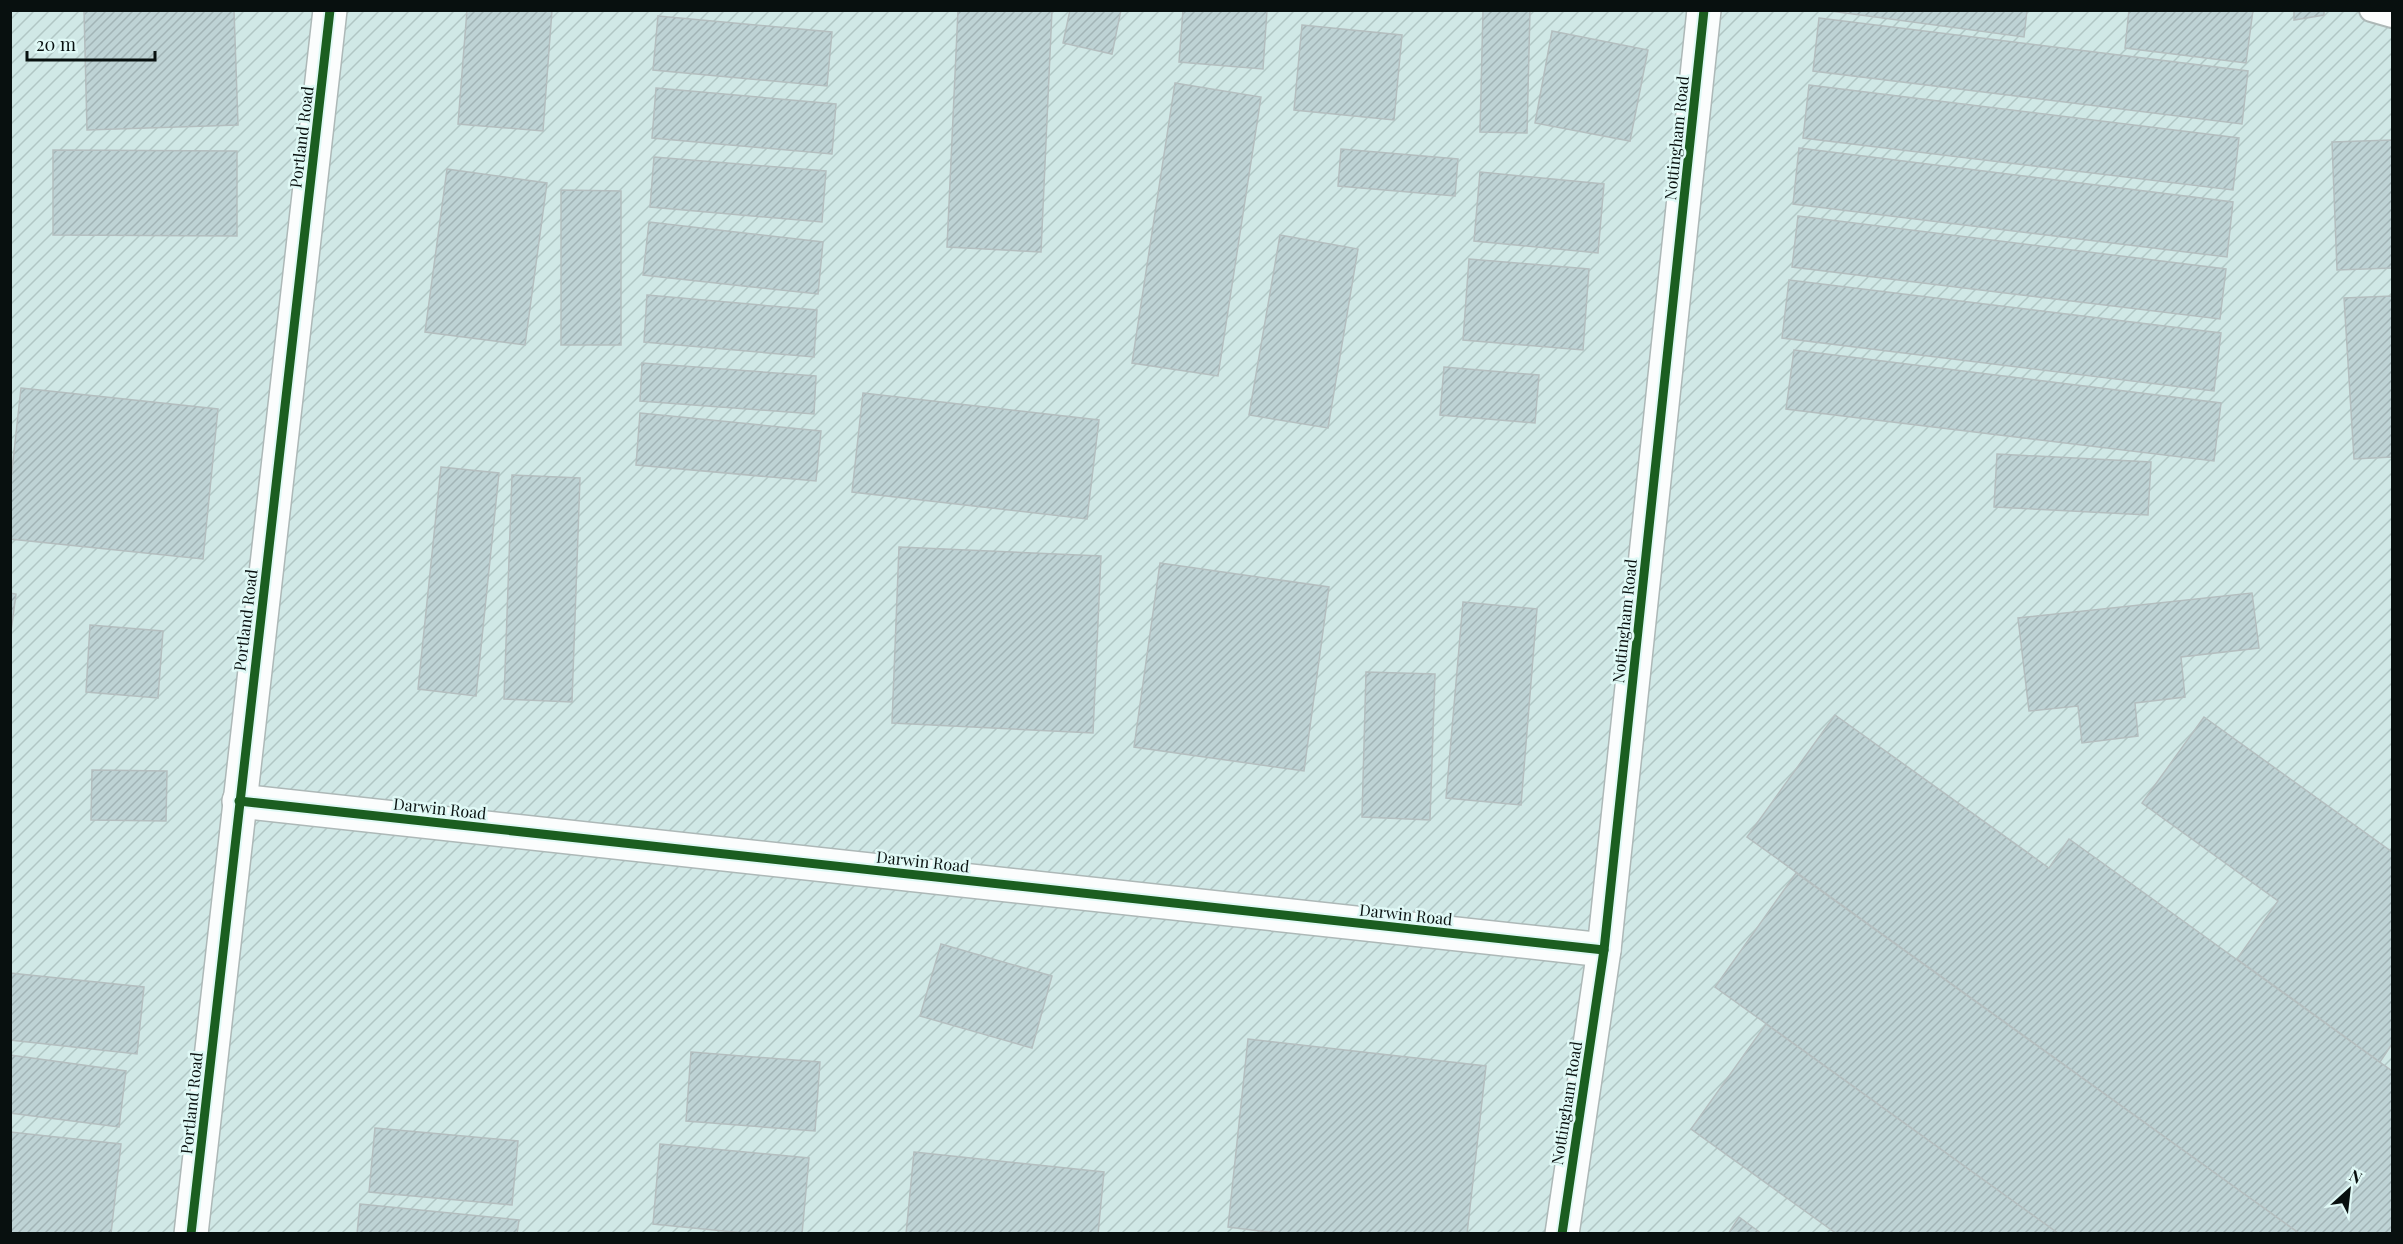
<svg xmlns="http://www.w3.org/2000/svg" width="2403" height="1244" font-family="'Playfair Display',serif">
  <defs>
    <pattern id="industrial-furrows" width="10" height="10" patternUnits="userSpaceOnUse" patternTransform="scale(1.5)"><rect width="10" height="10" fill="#d0e8e6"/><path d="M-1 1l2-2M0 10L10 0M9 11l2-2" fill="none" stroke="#b1c6c4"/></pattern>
    <pattern id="building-hatch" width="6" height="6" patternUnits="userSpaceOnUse" patternTransform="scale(1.5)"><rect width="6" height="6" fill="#bed3d5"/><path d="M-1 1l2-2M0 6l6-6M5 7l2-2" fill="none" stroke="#a2b4b6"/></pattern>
  </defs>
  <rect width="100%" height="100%" fill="#e6f3f2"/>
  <rect fill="url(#industrial-furrows)" x="11" y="11" width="2381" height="1222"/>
  <g fill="url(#building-hatch)" stroke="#b4bebf" stroke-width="1.5">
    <polygon points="84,10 234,10 238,125 87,130"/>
    <polygon points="467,10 552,10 543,131 458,124"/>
    <polygon points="958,10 1052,10 1041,252 947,247"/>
    <polygon points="1070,10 1121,10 1112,54 1063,43"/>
    <polygon points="1183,10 1267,10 1263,69 1179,62"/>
    <polygon points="1483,10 1530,10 1527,133 1480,132"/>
    <polygon points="1823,10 2027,10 2024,37"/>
    <polygon points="2129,10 2253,10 2246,63 2125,48"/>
    <polygon points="2294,10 2324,10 2324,15 2294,20"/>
    <polygon points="658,16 832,32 827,86 653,70"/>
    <polygon points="1819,18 2248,71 2242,124 1813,71"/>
    <polygon points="1302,25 1402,35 1394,120 1294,110"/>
    <polygon points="1552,31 1648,50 1630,141 1535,123"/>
    <polygon points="1175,83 1261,97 1218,376 1132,363"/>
    <polygon points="1809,85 2239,138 2233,190 1803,138"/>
    <polygon points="656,88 836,104 832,154 652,138"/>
    <polygon points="2392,140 2392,268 2337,270 2332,142"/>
    <polygon points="1799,148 2233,202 2227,257 1793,204"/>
    <polygon points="1341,149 1458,159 1455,196 1338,186"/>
    <polygon points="53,150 237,151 237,236 53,235"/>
    <polygon points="654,157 826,171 822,222 650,207"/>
    <polygon points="447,169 547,183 525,345 425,332"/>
    <polygon points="1480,172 1604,184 1598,253 1474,241"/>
    <polygon points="561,190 621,191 621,345 561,345"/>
    <polygon points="1798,216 2226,269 2220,319 1792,267"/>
    <polygon points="649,222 823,242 818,294 643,275"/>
    <polygon points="1280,235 1358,249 1328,428 1249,415"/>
    <polygon points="1469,259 1589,269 1583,350 1463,340"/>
    <polygon points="1789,280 2221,333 2214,391 1782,338"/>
    <polygon points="647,295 817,310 814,357 644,342"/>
    <polygon points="2392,296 2392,457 2354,459 2344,298"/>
    <polygon points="1794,350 2221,403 2214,461 1786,409"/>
    <polygon points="642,363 816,376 814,414 640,401"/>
    <polygon points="1444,367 1539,375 1535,423 1440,415"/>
    <polygon points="21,388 218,409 203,559 10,539 10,488"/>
    <polygon points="863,393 1099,420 1087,519 852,492"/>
    <polygon points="640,413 821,431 816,481 636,465"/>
    <polygon points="1997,454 2151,462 2148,515 1994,507"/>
    <polygon points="441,467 499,473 476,696 418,689"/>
    <polygon points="512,475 580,478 572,702 504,699"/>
    <polygon points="899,547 1101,556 1093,733 892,723"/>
    <polygon points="1160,563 1329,587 1304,771 1134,747"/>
    <polygon points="10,593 16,594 10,639"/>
    <polygon points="2252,593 2259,648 2181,657 2185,697 2135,703 2138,736 2082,743 2078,706 2029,711 2018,618"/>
    <polygon points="1463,602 1537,609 1521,805 1446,798"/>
    <polygon points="90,625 163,631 158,698 86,692"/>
    <polygon points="1366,672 1435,674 1430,820 1362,817"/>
    <polygon points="1835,715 2049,868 2069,839 2392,1071 2392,1234 2300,1234 1747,837"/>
    <polygon points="2204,717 2392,852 2392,1044 2380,1062 2237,959 2278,901 2142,803"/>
    <polygon points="92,770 167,771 166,821 91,820"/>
    <polygon points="1796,873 2300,1234 2059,1234 1715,987"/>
    <polygon points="941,944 1052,976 1032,1048 920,1016"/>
    <polygon points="10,973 144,987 137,1054 10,1040"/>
    <polygon points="1766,1024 2059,1234 1837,1234 1691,1129"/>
    <polygon points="1248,1039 1486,1066 1467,1234 1284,1234 1228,1227"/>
    <polygon points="691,1052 820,1062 815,1131 686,1121"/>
    <polygon points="10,1055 126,1071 119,1127 10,1113"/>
    <polygon points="375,1128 518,1141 512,1205 369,1192"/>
    <polygon points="10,1132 121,1144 111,1234 10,1234"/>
    <polygon points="660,1144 809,1158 802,1234 754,1234 653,1224"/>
    <polygon points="914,1152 1104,1172 1098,1234 906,1234"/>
    <polygon points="360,1204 519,1220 517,1234 357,1234"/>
    <polygon points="1739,1217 1762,1234 1728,1234"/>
  </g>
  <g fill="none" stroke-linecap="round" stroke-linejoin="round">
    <g stroke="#adb8b7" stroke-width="26">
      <polyline id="lane" points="2371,10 2392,16"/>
    </g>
    <g stroke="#adb8b7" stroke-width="36">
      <g id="street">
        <polyline points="239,801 1604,950"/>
        <polyline points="191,1234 330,10"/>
        <polyline points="1562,1234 1604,950 1704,10"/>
      </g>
    </g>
    <use href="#lane" stroke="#fbfdfd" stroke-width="22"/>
    <use href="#street" stroke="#fbfdfd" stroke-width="33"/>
    <g stroke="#e0f9f6" stroke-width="13">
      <g id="cycleway">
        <polyline points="239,801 1604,950"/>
        <polyline points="191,1234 330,10"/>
        <polyline points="1562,1234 1604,950 1704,10"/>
      </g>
    </g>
    <use href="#cycleway" stroke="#1b5e20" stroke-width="9"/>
  </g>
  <g text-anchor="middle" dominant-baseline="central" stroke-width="5" stroke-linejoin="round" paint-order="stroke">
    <g font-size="16" fill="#08100f" stroke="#e0f9f6">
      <text transform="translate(301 137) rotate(-83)">Portland Road</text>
      <text transform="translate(1676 138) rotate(-84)">Nottingham Road</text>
      <text transform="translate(245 620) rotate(-83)">Portland Road</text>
      <text transform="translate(1624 621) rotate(-84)">Nottingham Road</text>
      <text transform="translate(440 808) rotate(6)">Darwin Road</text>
      <text transform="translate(923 861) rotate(6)">Darwin Road</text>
      <text transform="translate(1406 914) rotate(6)">Darwin Road</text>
      <text transform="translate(191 1103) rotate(-84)">Portland Road</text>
      <text transform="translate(1566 1103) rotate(-81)">Nottingham Road</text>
    </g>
  </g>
  <rect width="2403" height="1244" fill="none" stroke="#08100f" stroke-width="24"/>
  <g transform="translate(2349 1190) rotate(27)" stroke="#e0f9f6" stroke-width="4.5" paint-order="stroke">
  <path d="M0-4.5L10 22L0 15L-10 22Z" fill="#08100f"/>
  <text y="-9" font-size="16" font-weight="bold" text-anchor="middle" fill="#08100f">N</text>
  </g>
  <path d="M27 51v9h128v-9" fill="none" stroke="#08100f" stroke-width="3"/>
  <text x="36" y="51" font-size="18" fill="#08100f" stroke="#e0f9f6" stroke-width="4.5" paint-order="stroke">20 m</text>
</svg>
